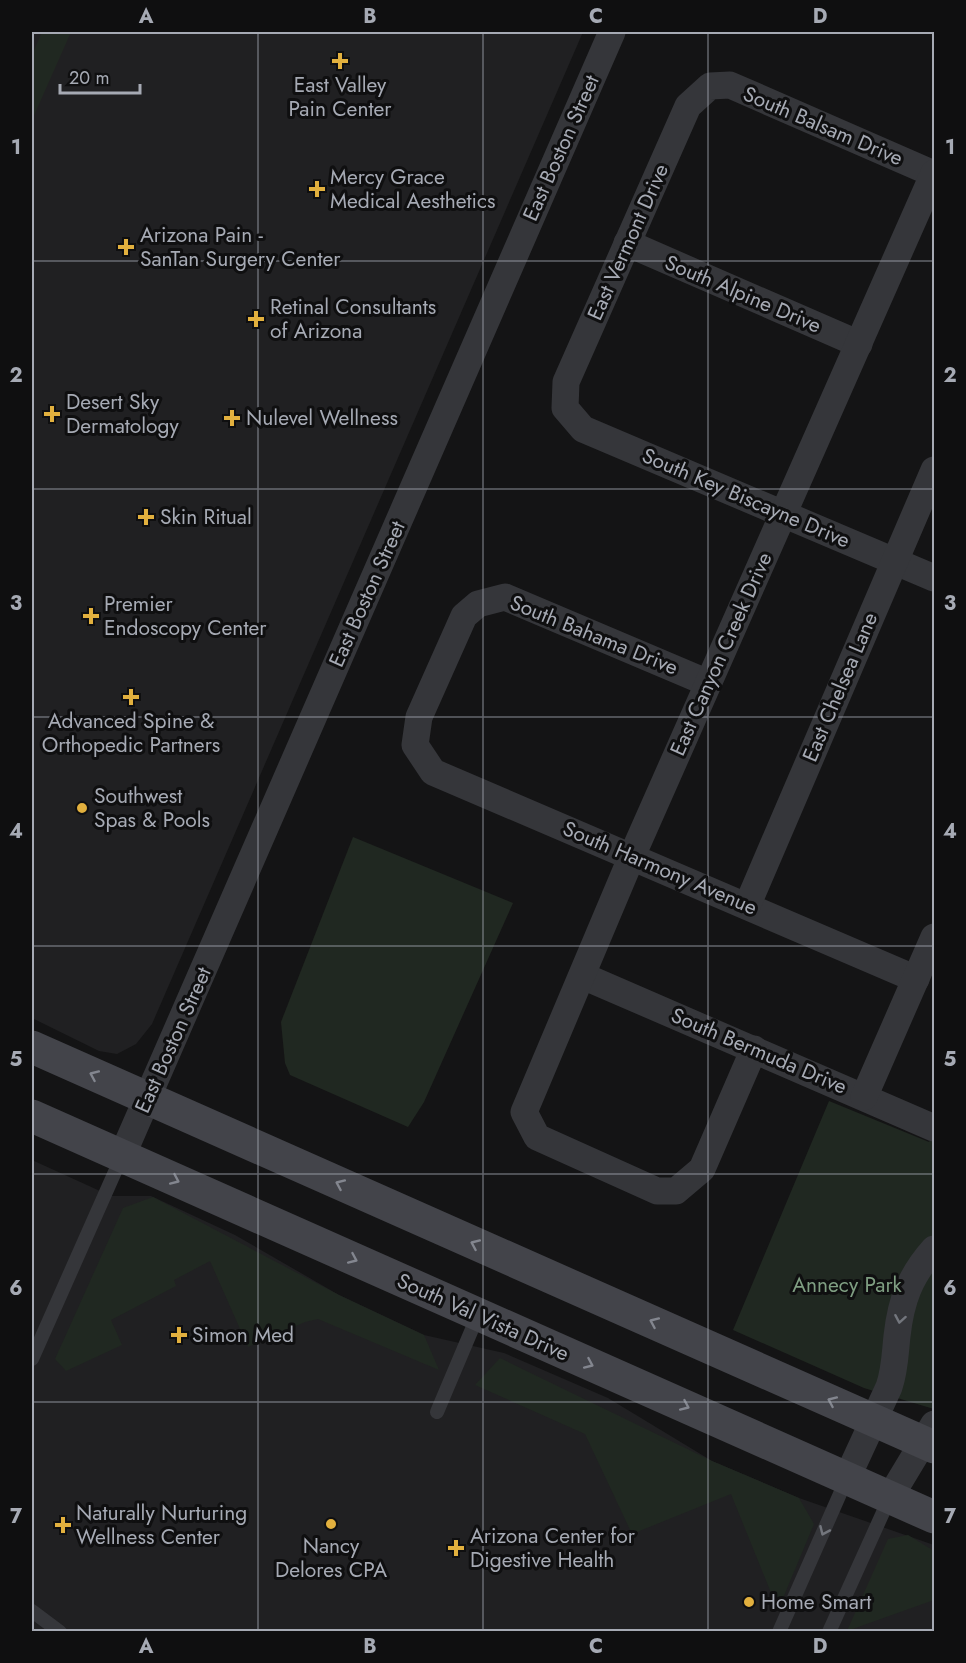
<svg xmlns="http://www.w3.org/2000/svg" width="966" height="1663" font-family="Jost,sans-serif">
  <rect width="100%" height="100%" fill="#141415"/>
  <g fill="#202022">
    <polygon points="32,32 583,32 152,1024 136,1044 117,1054 99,1051 32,1018"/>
    <polygon points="32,1160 111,1196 151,1196 235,1235 339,1295 424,1335 504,1353 608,1398 712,1461 799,1498 934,1545 934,1631 32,1631"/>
  </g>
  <g fill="#202821">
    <polygon points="42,32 71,32 32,120 32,55"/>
    <polygon points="353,837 513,903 424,1102 408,1127 290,1075 285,1063 281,1022"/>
    <polygon points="829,1101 929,1142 934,1133 934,1409 864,1388 733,1330"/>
    <polygon points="153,1197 339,1295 424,1335 439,1370 318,1319 305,1322 248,1347 210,1261 174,1280 176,1286 111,1320 122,1345 66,1371 55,1359 123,1208"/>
    <polygon points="500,1358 712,1461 799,1498 814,1524 778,1610 731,1494 632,1534 585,1434 475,1385"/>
    <polygon points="908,1535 934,1551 934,1600 847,1631 888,1539"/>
  </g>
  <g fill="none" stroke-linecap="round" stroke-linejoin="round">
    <g stroke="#35363a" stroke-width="14">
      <polyline points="32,1359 122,1156"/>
      <polyline points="437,1412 478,1315"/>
      <polyline points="32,1611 60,1632"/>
      <polyline points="779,1632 847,1478"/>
      <polyline points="829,1632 890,1497"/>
    </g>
    <g stroke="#35363a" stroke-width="27">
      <polyline points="934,174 730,85 710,86 688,106 566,382 565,408 583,429 934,578"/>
      <polyline points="627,243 859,344"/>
      <polyline points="708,683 505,597 478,604 464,616 419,717 415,745 433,772 916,979"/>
      <polyline points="747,906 934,470"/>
      <polyline points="583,976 934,1128"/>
      <polyline points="754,1049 702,1169 676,1191 657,1191 537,1137 524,1112 632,856 934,173"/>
      <polyline points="864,1097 934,937"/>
      <polyline points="122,1156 612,32"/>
      <path d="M847,1478L889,1387C895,1370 895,1354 897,1336C901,1300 910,1276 934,1249"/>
      <polyline points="890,1497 934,1424"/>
    </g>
    <g stroke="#43444a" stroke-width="33">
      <polyline points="32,1047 934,1447"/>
      <polyline points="32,1116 934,1517"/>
    </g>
  </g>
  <defs><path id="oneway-chevron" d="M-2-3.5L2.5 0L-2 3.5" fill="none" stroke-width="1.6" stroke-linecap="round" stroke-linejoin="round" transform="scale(1.5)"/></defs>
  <g stroke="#83868f">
    <use href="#oneway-chevron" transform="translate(94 1075) rotate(-156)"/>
    <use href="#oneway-chevron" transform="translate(175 1180) rotate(24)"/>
    <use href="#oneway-chevron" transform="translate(340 1184) rotate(-156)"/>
    <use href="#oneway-chevron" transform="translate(475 1244) rotate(-156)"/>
    <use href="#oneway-chevron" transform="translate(353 1259) rotate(24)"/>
    <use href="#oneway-chevron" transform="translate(654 1322) rotate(-156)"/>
    <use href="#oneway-chevron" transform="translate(589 1364) rotate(24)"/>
    <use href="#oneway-chevron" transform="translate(832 1401) rotate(-156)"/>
    <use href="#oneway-chevron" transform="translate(685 1406) rotate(24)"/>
  </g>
  <g stroke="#73767d">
    <use href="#oneway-chevron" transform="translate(900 1319) rotate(100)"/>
    <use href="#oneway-chevron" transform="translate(824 1531) rotate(114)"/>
  </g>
  <path fill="none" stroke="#a6aab4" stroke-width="1.5" stroke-opacity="0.55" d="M258,32V1632M483,32V1632M708,32V1632M32,261H934M32,489H934M32,717H934M32,946H934M32,1174H934M32,1402H934"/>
  <g fill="#e2b03e" stroke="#0f0f10" stroke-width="2">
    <path d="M337 52h6v6h6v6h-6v6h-6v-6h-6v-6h6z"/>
    <path d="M314 180h6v6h6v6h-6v6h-6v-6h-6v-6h6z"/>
    <path d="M123 238h6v6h6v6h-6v6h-6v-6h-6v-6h6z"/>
    <path d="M253 310h6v6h6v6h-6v6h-6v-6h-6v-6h6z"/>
    <path d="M49 405h6v6h6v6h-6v6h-6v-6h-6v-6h6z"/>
    <path d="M229 409h6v6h6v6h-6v6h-6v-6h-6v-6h6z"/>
    <path d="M143 508h6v6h6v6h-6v6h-6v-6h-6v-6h6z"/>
    <path d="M88 607h6v6h6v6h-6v6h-6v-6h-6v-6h6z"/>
    <path d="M128 688h6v6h6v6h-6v6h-6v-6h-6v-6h6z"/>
    <circle cx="82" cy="808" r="6"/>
    <path d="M176 1326h6v6h6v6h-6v6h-6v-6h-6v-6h6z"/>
    <circle cx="331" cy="1524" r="6"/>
    <path d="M60 1516h6v6h6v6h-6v6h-6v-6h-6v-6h6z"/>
    <path d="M453 1539h6v6h6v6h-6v6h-6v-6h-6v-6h6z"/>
    <circle cx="749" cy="1602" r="6"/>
  </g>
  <g text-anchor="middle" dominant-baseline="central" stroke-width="6" stroke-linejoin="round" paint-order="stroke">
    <g font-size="21" fill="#a6aab4" stroke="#0f0f10" text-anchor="start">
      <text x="340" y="85" text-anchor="middle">East Valley<tspan x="340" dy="24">Pain Center</tspan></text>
      <text x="330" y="177">Mercy Grace<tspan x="330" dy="24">Medical Aesthetics</tspan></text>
      <text x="140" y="235">Arizona Pain -<tspan x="140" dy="24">SanTan Surgery Center</tspan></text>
      <text x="270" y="307">Retinal Consultants<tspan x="270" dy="24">of Arizona</tspan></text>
      <text x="66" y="402">Desert Sky<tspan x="66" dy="24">Dermatology</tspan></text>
      <text x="246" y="418">Nulevel Wellness</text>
      <text x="160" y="517">Skin Ritual</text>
      <text x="104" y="604">Premier<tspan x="104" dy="24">Endoscopy Center</tspan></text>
      <text x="131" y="721" text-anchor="middle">Advanced Spine &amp;<tspan x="131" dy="24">Orthopedic Partners</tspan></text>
      <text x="94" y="796">Southwest<tspan x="94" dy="24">Spas &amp; Pools</tspan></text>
      <text x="192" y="1335">Simon Med</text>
      <text x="76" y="1513">Naturally Nurturing<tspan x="76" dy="24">Wellness Center</tspan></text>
      <text x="470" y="1536">Arizona Center for<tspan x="470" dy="24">Digestive Health</tspan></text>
      <text x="331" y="1546" text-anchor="middle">Nancy<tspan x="331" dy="24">Delores CPA</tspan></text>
      <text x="761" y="1602">Home Smart</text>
    </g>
    <g font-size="21" fill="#a6aab4" stroke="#0f0f10">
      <text transform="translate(823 126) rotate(23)">South Balsam Drive</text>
      <text transform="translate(561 148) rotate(-66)">East Boston Street</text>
      <text transform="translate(628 242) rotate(-66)">East Vermont Drive</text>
      <text transform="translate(743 294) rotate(23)">South Alpine Drive</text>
      <text transform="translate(746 498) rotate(23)">South Key Biscayne Drive</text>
      <text transform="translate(367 594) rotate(-66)">East Boston Street</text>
      <text transform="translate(594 635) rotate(22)">South Bahama Drive</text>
      <text transform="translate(721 654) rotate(-66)">East Canyon Creek Drive</text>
      <text transform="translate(840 687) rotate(-67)">East Chelsea Lane</text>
      <text transform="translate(660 868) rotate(23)">South Harmony Avenue</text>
      <text transform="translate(173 1040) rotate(-66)">East Boston Street</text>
      <text transform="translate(759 1051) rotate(23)">South Bermuda Drive</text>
      <text transform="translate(483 1317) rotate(24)">South Val Vista Drive</text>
    </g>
    <g font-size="21" fill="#7f9e82" stroke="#0f0f10">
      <text x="847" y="1285">Annecy Park</text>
    </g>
  </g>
  <rect width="966" height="1663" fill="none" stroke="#0f0f10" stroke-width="66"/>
  <path d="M60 84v9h80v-9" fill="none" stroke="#a6aab4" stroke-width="3"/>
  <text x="69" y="84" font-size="18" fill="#a6aab4" stroke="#0f0f10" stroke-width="4.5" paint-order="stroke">20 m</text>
  <rect x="33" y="33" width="900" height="1597" fill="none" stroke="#a6aab4" stroke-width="2"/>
  <g font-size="20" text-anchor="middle" font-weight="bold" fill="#a6aab4">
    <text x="146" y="23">A</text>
    <text x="370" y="23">B</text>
    <text x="596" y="23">C</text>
    <text x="820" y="23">D</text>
    <text x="16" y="154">1</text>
    <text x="950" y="154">1</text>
    <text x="16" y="382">2</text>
    <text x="950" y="382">2</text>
    <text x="16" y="610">3</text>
    <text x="950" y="610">3</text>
    <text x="16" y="838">4</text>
    <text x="950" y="838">4</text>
    <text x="16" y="1066">5</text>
    <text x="950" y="1066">5</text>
    <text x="16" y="1295">6</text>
    <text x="950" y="1295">6</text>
    <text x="16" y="1523">7</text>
    <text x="950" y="1523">7</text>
    <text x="146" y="1653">A</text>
    <text x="370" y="1653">B</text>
    <text x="596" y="1653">C</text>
    <text x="820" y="1653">D</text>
  </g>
</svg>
